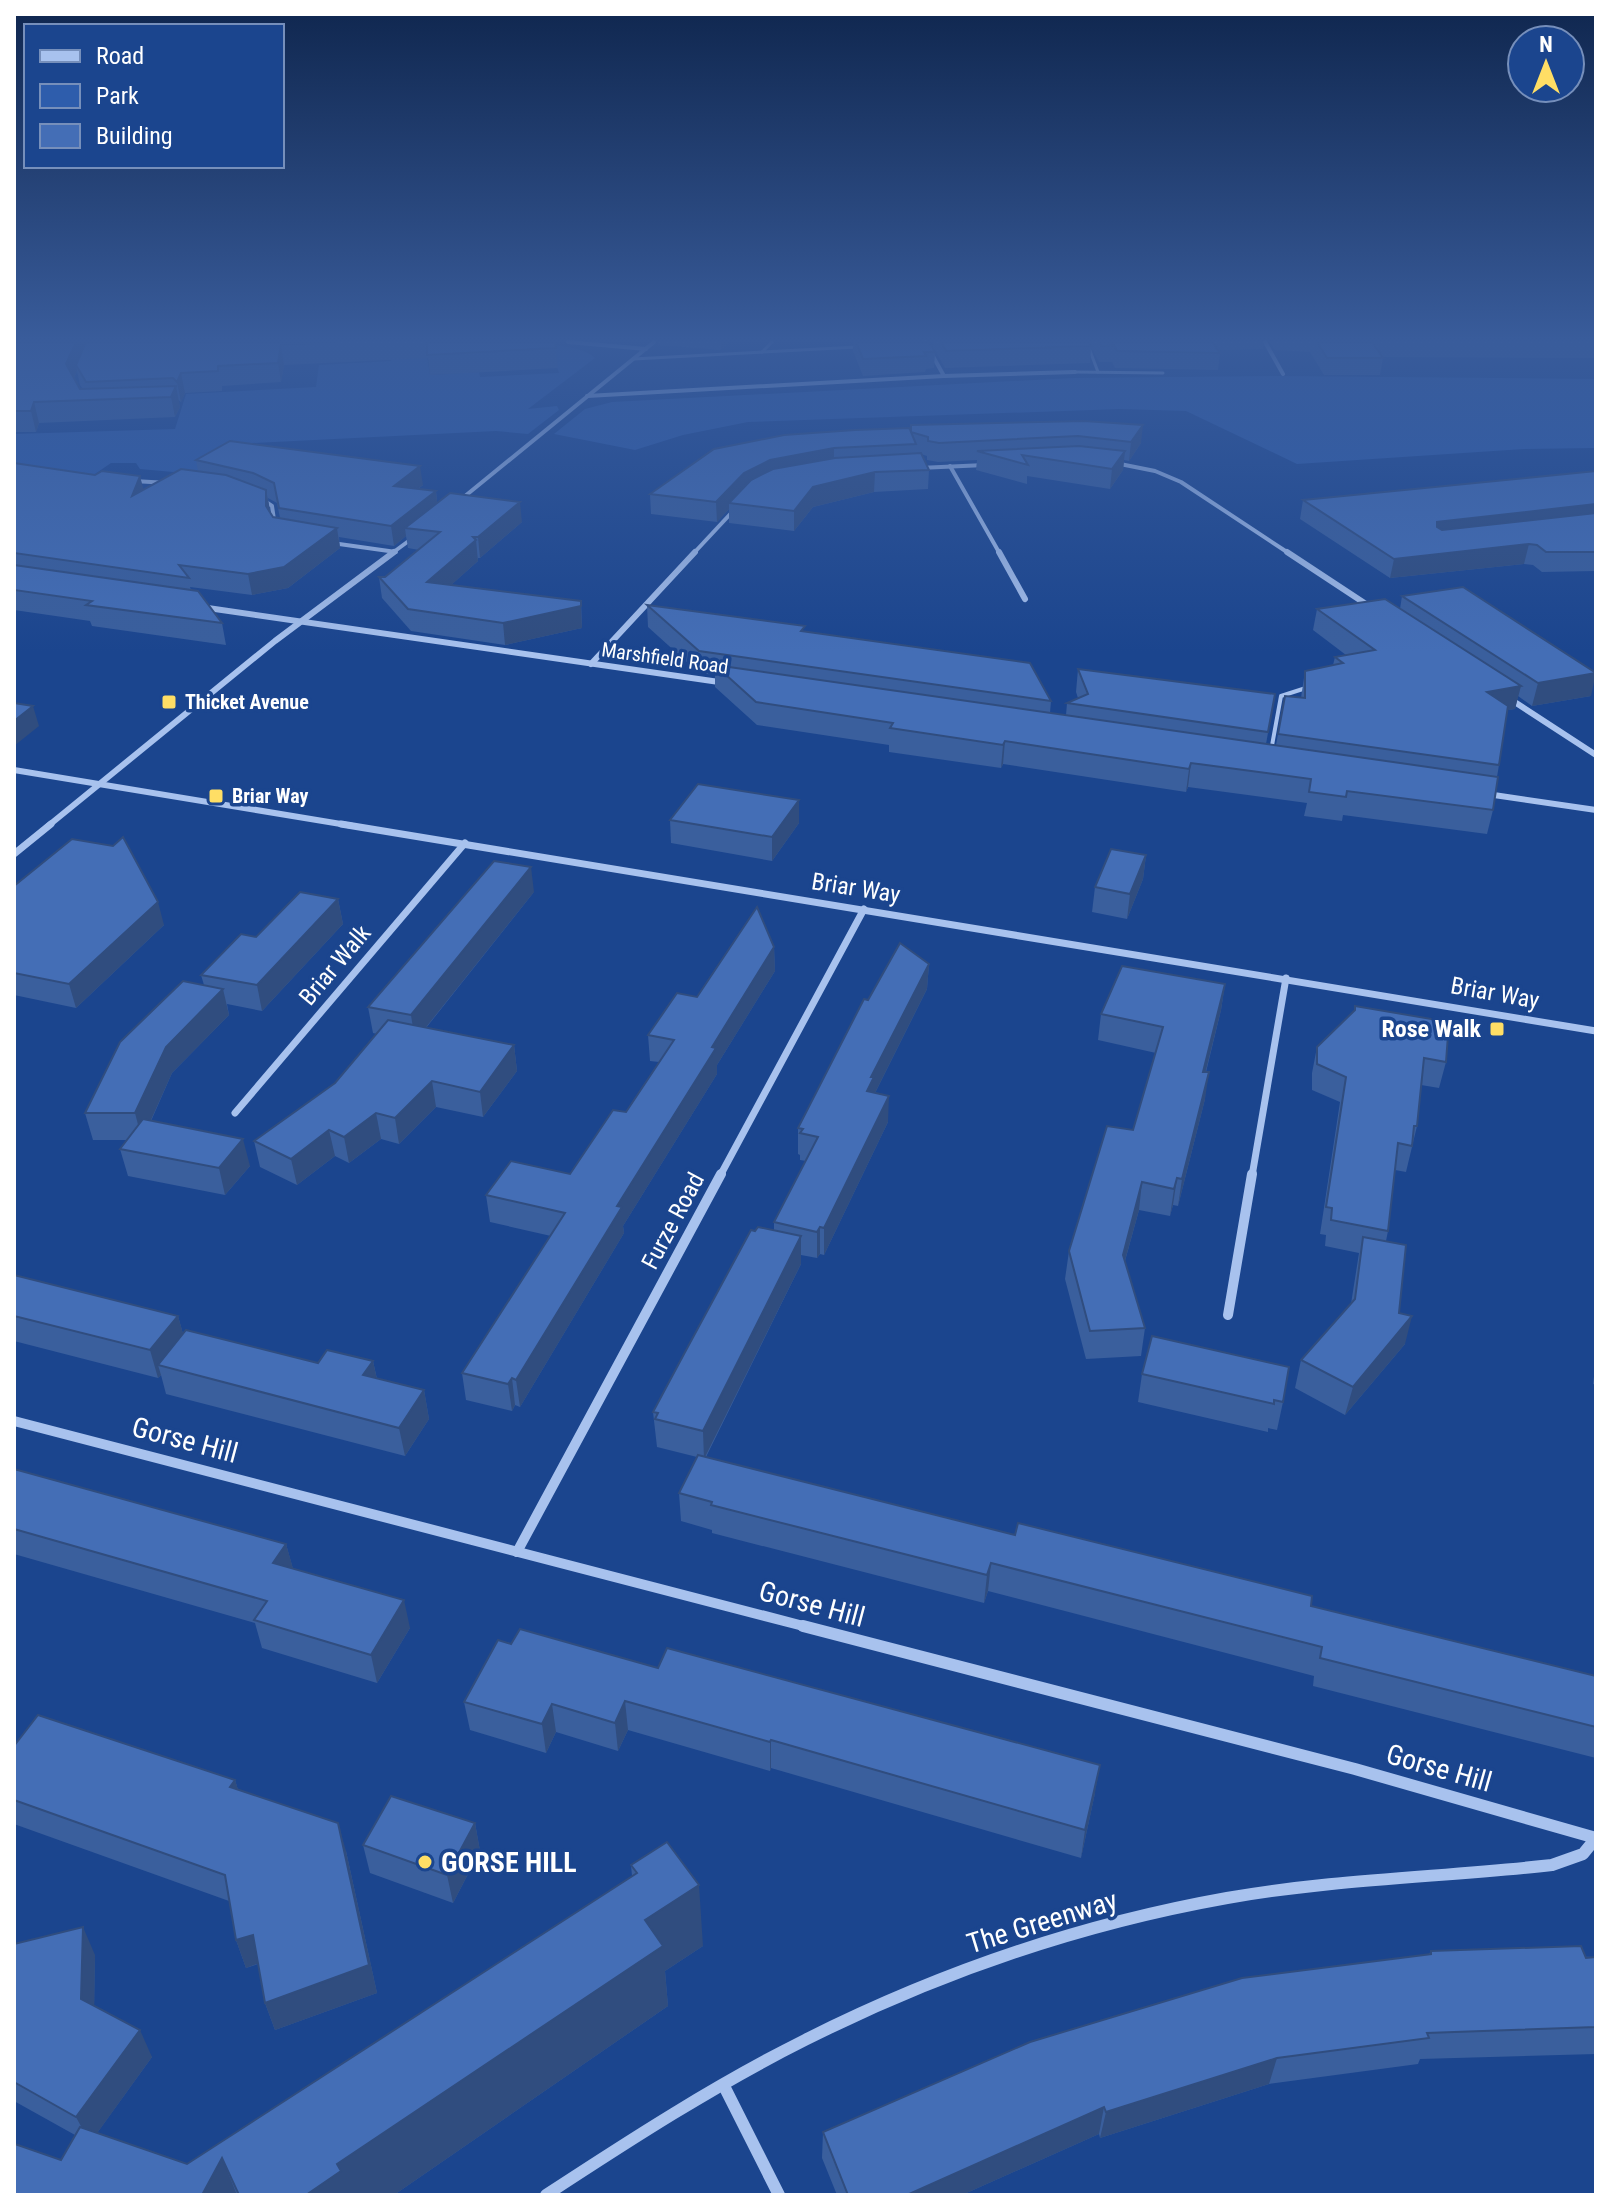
<svg xmlns="http://www.w3.org/2000/svg" width="1610" height="2209" font-family="'Roboto Condensed',sans-serif">
  <rect width="100%" height="100%" fill="#1b458e"/>
  <g fill="#2e5dac">
    <path d="M393,343L426,350L430,375L479,372L480,377L559,373L556,364L502,344C526,345 578,341 595,358L528,409L557,406L559,410L528,434L496,431L233,444L195,474L140,469L136,463H111L95,474L14,477V434L175,429L186,394L316,387L319,365L391,361Z"/>
    <polygon points="1283,376 1596,379 1596,448 1524,449 1297,464 1186,411 1120,409 748,422 683,435 635,450 554,434 585,409 612,402 1073,378"/>
  </g>
  <g fill="none" stroke-linecap="round" stroke-linejoin="round">
    <g stroke="#a8c2ee" stroke-width="3">
      <polyline points="1089,348 1098,372"/>
      <polyline points="762,352 772,342"/>
      <polyline points="633,359 857,347"/>
      <polyline points="1075,372 1163,373"/>
    </g>
    <polyline stroke="#a8c2ee" stroke-width="4" points="1271,751 1281,696 1309,687"/>
    <g stroke="#a8c2ee" stroke-width="4">
      <polyline points="568,342 646,349"/>
      <polyline points="925,342 944,376"/>
      <polyline points="1265,342 1283,374"/>
      <polyline points="587,396 944,376 1075,372"/>
      <polyline points="1115,463 1155,471 1181,482 1290,554"/>
      <polyline points="950,466 1000,554"/>
      <polyline points="919,468 985,465"/>
      <polyline points="134,481 168,483"/>
      <polyline points="260,498 272,506 275,527"/>
      <polyline points="459,501 654,342"/>
      <polyline points="332,543 396,552"/>
      <polyline points="391,554 414,537"/>
      <polyline points="693,554 735,509"/>
    </g>
    <g stroke="#a8c2ee" stroke-width="6">
      <polyline points="999,552 1025,599"/>
      <polyline points="1287,552 1372,608"/>
      <polyline points="201,607 726,683"/>
      <polyline points="591,664 695,552"/>
      <polyline points="1507,697 1596,755"/>
      <polyline points="14,770 353,826"/>
      <polyline points="1487,794 1596,810"/>
      <polyline points="48,826 275,641 394,552"/>
    </g>
    <g stroke="#a8c2ee" stroke-width="7">
      <polyline points="341,824 1596,1031"/>
      <polyline points="14,854 51,824"/>
      <polyline points="235,1113 465,843"/>
      <polyline points="720,1176 864,909"/>
      <polyline points="1252,1176 1286,978"/>
    </g>
    <g stroke="#a8c2ee" stroke-width="10">
      <polyline points="1228,1315 1252,1174"/>
      <polyline points="14,1421 811,1628"/>
      <polyline points="517,1552 721,1174"/>
    </g>
    <g stroke="#a8c2ee" stroke-width="12">
      <polyline points="803,1626 1355,1769 1596,1838"/>
      <polyline points="724,2086 779,2195"/>
      <path d="M546,2195C630,2140 715,2085 805,2040C938,1973 1081,1924 1227,1898C1335,1879 1444,1877 1552,1865L1583,1854L1596,1838"/>
    </g>
  </g>
  <g fill="#3a5f9d" fill-rule="evenodd">
    <path d="M14,342H555L558,368L430,375L428,358L284,365L281,382L222,386V391L185,393L181,402L178,400L180,407L175,417L39,423L36,432H14ZM77,371L80,385L83,389H80L74,378Z"/>
    <polygon points="658,342 729,342 721,350 658,345"/>
    <polygon points="853,342 929,342 935,352 934,368 926,369 925,372 863,376 853,351"/>
    <polygon points="933,342 1264,342 1263,349 1218,350 1220,353 1218,370 1115,368 1112,362 1099,362 1091,347 1090,363 945,368 933,347"/>
    <polygon points="1270,342 1596,342 1596,358 1382,357 1383,358 1380,375 1324,375 1310,352 1275,350"/>
    <polygon points="1084,421 1141,443 1129,461 1124,460 1123,470 1110,489 1027,476 1027,484 976,470 977,460 938,462 927,460 927,456 921,454 929,470 928,489 874,492 813,507 794,531 729,523 729,509 717,522 651,514 650,494 714,449 911,431"/>
    <path d="M196,460L423,485L418,489L436,491L437,502L522,522L480,558H478V561L451,585L581,601L582,628L505,645L411,631L382,598L379,577H385L419,550L408,548L406,536L394,546L339,537L340,548L288,588L252,595L190,587L191,590L222,623L226,645L92,626L90,621L14,610V463L95,475L140,476L143,490L198,471ZM268,498L277,503L280,518L273,517L270,512Z"/>
    <polygon points="1596,471 1596,571 1542,572 1533,565 1524,564 1390,578 1300,519 1303,500"/>
    <polygon points="1402,596 1591,696 1532,706 1518,696 1515,709 1507,710 1499,765 1497,777 1493,810 1487,834 1343,815 1342,821 1304,816 1307,803 1188,787 1186,792 1003,764 1001,768 889,752 889,745 757,725 715,687 715,675 699,673 648,627 647,605 805,632 1051,701 1050,713 1066,715 1067,703 1078,698 1076,692 1078,669 1275,694 1266,744 1276,745 1285,696 1301,698 1305,671 1333,665 1335,657 1346,655 1313,630 1317,609 1400,609"/>
    <polygon points="670,820 799,823 772,861 671,843"/>
    <polygon points="1146,855 1143,879 1127,919 1092,912 1095,887"/>
    <polygon points="14,886 164,925 76,1008 14,995"/>
    <polygon points="534,892 426,1028 514,1045 517,1071 483,1117 436,1107 399,1144 381,1139 349,1163 335,1156 297,1185 260,1167 254,1141 335,1083 377,1034 373,1033 368,1007"/>
    <polygon points="338,899 343,924 262,1011 227,1004 229,1015 172,1073 151,1121 250,1166 225,1195 128,1176 120,1149 127,1140 93,1140 85,1113 204,985 201,975 256,937"/>
    <polygon points="774,947 775,971 717,1065 717,1074 623,1226 624,1233 520,1407 515,1405 512,1411 466,1400 462,1373 551,1236 490,1222 486,1195 570,1174 626,1112 659,1062 650,1061 648,1035 697,997"/>
    <polygon points="929,964 927,989 875,1093 888,1122 824,1255 820,1254 817,1258 801,1255 801,1264 706,1457 1015,1535 1311,1606 1596,1676 1596,1758 1313,1686 1314,1676 988,1591 984,1603 712,1533 712,1530 681,1521 679,1493 697,1457 657,1447 653,1412 755,1231 774,1230 774,1222 806,1161 800,1160 800,1155 798,1154 798,1128 868,1000"/>
    <polygon points="1225,984 1221,1010 1206,1072 1205,1099 1178,1206 1173,1205 1170,1216 1139,1210 1125,1261 1145,1328 1141,1356 1086,1359 1065,1279 1069,1251 1133,1130 1156,1053 1098,1040 1101,1014"/>
    <polygon points="1354,1011 1446,1062 1439,1088 1421,1085 1417,1126 1406,1172 1395,1170 1388,1231 1386,1241 1405,1344 1345,1415 1295,1388 1301,1360 1351,1304 1359,1253 1325,1246 1326,1235 1320,1234 1340,1102 1312,1090 1312,1073 1317,1047"/>
    <polygon points="14,1275 178,1316 183,1334 318,1363 373,1361 377,1379 424,1390 429,1419 405,1456 166,1394 161,1375 158,1378 14,1341"/>
    <polygon points="1596,1361 1596,1385 1593,1384"/>
    <polygon points="1142,1374 1283,1402 1277,1430 1268,1428 1268,1432 1138,1402"/>
    <polygon points="14,1469 286,1544 293,1569 410,1628 377,1683 262,1648 255,1623 14,1554"/>
    <polygon points="498,1640 1095,1793 1081,1858 771,1768 770,1771 628,1730 618,1751 556,1732 546,1753 470,1730 464,1702"/>
    <polygon points="14,1746 235,1780 238,1790 346,1851 377,1993 275,2030 265,2003 258,1964 246,1968 236,1940 229,1901 14,1824"/>
    <polygon points="475,1823 480,1851 453,1903 370,1873 363,1845"/>
    <polygon points="631,1865 703,1946 665,1971 668,2006 394,2195 14,2195 61,2160 75,2135 14,2101 14,1944 95,1955 94,2006 152,2057 97,2133 187,2164 632,1876"/>
    <polygon points="1431,1951 1596,1957 1596,2054 1420,2059 1418,2064 1269,2084 1100,2138 1099,2134 962,2195 837,2195 822,2158 823,2132 1429,1954"/>
  </g>
  <g fill="#304d7f">
    <polygon points="76,342 97,342 76,365 77,371 71,384 66,364"/>
    <polygon points="721,342 729,342 721,350"/>
    <polygon points="281,345 284,365 281,382 278,363"/>
    <polygon points="181,373 185,393 181,402 177,382"/>
    <polygon points="176,386 180,407 175,417 171,397"/>
    <polygon points="34,402 39,423 36,432 31,411"/>
    <polygon points="1143,425 1141,443 1129,461 1131,442"/>
    <polygon points="834,448 834,467 729,503 729,509 717,522 716,502 744,473 770,460"/>
    <polygon points="1125,451 1123,470 1110,489 1112,469"/>
    <polygon points="420,466 423,485 396,505 394,486"/>
    <polygon points="875,472 874,492 813,507 794,531 794,511 813,487"/>
    <polygon points="140,476 145,496 132,496"/>
    <polygon points="266,490 270,510 269,526 266,506"/>
    <polygon points="436,491 438,511 405,528 406,536 394,546 391,526"/>
    <polygon points="520,502 522,522 480,558 478,537"/>
    <polygon points="1596,504 1596,520 1433,541 1437,522"/>
    <polygon points="337,528 340,548 288,588 252,595 248,574"/>
    <polygon points="476,540 478,561 430,604 427,582"/>
    <polygon points="1529,544 1524,564 1390,578 1394,559"/>
    <polygon points="581,606 582,628 505,645 503,623"/>
    <polygon points="1596,673 1591,696 1532,706 1538,683"/>
    <polygon points="1521,686 1515,709 1482,714 1487,692"/>
    <polygon points="33,706 39,726 14,746 14,721"/>
    <polygon points="1005,741 1003,764 1001,768 1003,745"/>
    <polygon points="1191,763 1188,787 1186,792 1189,769"/>
    <polygon points="799,800 799,823 772,861 772,837"/>
    <polygon points="1146,855 1143,879 1127,919 1130,894"/>
    <polygon points="531,867 534,892 415,1041 411,1015"/>
    <polygon points="338,899 343,924 262,1011 257,985"/>
    <polygon points="158,902 164,925 76,1008 69,984"/>
    <polygon points="774,947 775,971 717,1065 717,1074 623,1226 624,1233 520,1407 516,1380 617,1206 712,1047"/>
    <polygon points="929,964 927,989 874,1095 867,1091 871,1077"/>
    <polygon points="1225,984 1221,1010 1199,1098 1203,1072"/>
    <polygon points="223,989 229,1015 172,1073 142,1140 135,1113 166,1047"/>
    <polygon points="514,1045 517,1071 483,1117 480,1092"/>
    <polygon points="1209,1072 1205,1099 1178,1206 1182,1179"/>
    <polygon points="432,1081 436,1107 399,1144 395,1118"/>
    <polygon points="889,1096 888,1122 824,1255 824,1228"/>
    <polygon points="376,1113 381,1139 349,1163 344,1137"/>
    <polygon points="329,1130 335,1156 297,1185 291,1159"/>
    <polygon points="243,1139 250,1166 225,1195 219,1168"/>
    <polygon points="1177,1178 1173,1205 1170,1216 1174,1189"/>
    <polygon points="1142,1182 1139,1210 1119,1282 1123,1255"/>
    <polygon points="820,1227 820,1254 817,1258 817,1232"/>
    <polygon points="801,1236 801,1264 704,1459 703,1431"/>
    <polygon points="178,1316 186,1344 158,1365 161,1375 158,1378 150,1350"/>
    <polygon points="1412,1316 1405,1344 1345,1415 1353,1387"/>
    <polygon points="373,1361 379,1389 363,1375"/>
    <polygon points="512,1378 515,1405 512,1411 508,1384"/>
    <polygon points="424,1390 429,1419 405,1456 399,1428"/>
    <polygon points="286,1544 294,1572 273,1563"/>
    <polygon points="991,1563 988,1591 984,1603 987,1575"/>
    <polygon points="404,1600 410,1628 377,1683 371,1655"/>
    <polygon points="625,1701 628,1730 618,1751 615,1723"/>
    <polygon points="552,1704 556,1732 546,1753 542,1724"/>
    <polygon points="771,1740 771,1768 770,1771 770,1742"/>
    <polygon points="1100,1765 1095,1793 1081,1858 1085,1830"/>
    <polygon points="235,1780 244,1808 230,1787"/>
    <polygon points="338,1823 346,1851 377,1993 275,2030 265,2003"/>
    <polygon points="475,1823 480,1851 453,1903 447,1875"/>
    <polygon points="699,1885 703,1946 665,1971 668,2006 394,2195 306,2195 337,2164 645,1920"/>
    <polygon points="83,1927 95,1955 94,2026 81,1999"/>
    <polygon points="253,1935 262,1962 246,1968 236,1940"/>
    <polygon points="140,2030 152,2057 90,2143 76,2117"/>
    <polygon points="1277,2058 1269,2084 1100,2138 1106,2112"/>
    <polygon points="1104,2107 1099,2134 962,2195 907,2195"/>
    <polygon points="222,2158 237,2195 202,2195"/>
  </g>
  <g fill="#446eb6" stroke="#304d7f" stroke-width="2">
    <polygon points="14,342 76,342 66,364 80,389 176,386 171,397 34,402 31,411 14,411"/>
    <polygon points="86,342 337,342 281,345 278,363 218,366 218,371 181,373 177,382 173,378 86,382 76,365"/>
    <polygon points="427,342 555,342 556,348 427,355"/>
    <polygon points="856,342 929,342 935,352 924,352 926,356 863,359"/>
    <polygon points="941,342 1090,342 1091,346 946,351"/>
    <polygon points="1099,342 1212,342 1220,353 1117,351 1114,345 1101,346"/>
    <polygon points="1317,342 1372,342 1383,358 1327,358"/>
    <polygon points="1084,421 1143,425 1131,442 1078,436 939,443 928,441 928,437 911,432 916,444 834,448 770,460 744,473 716,502 650,494 714,449 784,435 855,430 909,428 911,431 911,425"/>
    <polygon points="230,441 420,466 394,486 436,491 391,526 279,508 274,483 253,473 196,460"/>
    <polygon points="1079,446 1125,451 1112,469 1022,455 1028,465 977,451"/>
    <polygon points="921,453 929,470 875,472 813,487 794,511 729,503 751,480 773,469 835,458"/>
    <polygon points="14,463 95,475 102,471 140,476 132,496 181,469 226,475 266,490 266,506 273,517 337,528 284,567 248,574 179,565 189,578 14,553"/>
    <polygon points="1596,471 1596,504 1437,522 1437,527 1442,530 1596,513 1596,552 1546,552 1537,545 1529,544 1394,559 1303,500"/>
    <polygon points="450,493 520,502 478,537 473,537 476,540 427,582 581,601 581,606 503,623 408,609 379,577 385,577 440,532 405,528"/>
    <polygon points="14,565 198,591 222,623 86,605 92,601 14,590"/>
    <polygon points="1463,587 1596,673 1538,683 1402,596"/>
    <polygon points="1385,599 1521,686 1487,692 1508,706 1499,765 1278,734 1285,696 1305,698 1305,671 1343,663 1335,657 1375,650 1317,609"/>
    <polygon points="647,605 805,626 801,631 1030,663 1051,701 699,651"/>
    <polygon points="715,665 1498,777 1493,810 1347,791 1346,797 1309,792 1311,779 1191,763 1189,769 1005,741 1003,745 890,728 893,723 756,702"/>
    <polygon points="1078,669 1275,694 1268,732 1067,703 1088,694"/>
    <polygon points="14,703 33,706 14,721"/>
    <polygon points="698,784 799,800 772,837 670,820"/>
    <polygon points="123,837 158,902 69,984 14,973 14,886 72,839 113,846"/>
    <polygon points="1111,849 1146,855 1130,894 1095,887"/>
    <polygon points="494,861 531,867 411,1015 368,1007"/>
    <polygon points="300,892 338,899 257,985 201,975 241,934 256,937"/>
    <polygon points="757,907 774,947 712,1047 716,1048 617,1206 622,1207 516,1380 512,1378 508,1384 462,1373 565,1213 486,1195 511,1161 570,1174 613,1110 626,1112 674,1040 648,1035 677,993 697,997"/>
    <polygon points="900,943 929,964 871,1077 874,1077 867,1091 889,1096 824,1228 820,1227 817,1232 774,1222 818,1137 800,1133 803,1129 798,1128 864,999 868,1000"/>
    <polygon points="1122,966 1225,984 1203,1072 1209,1072 1182,1179 1177,1178 1174,1189 1142,1182 1123,1255 1145,1328 1090,1331 1069,1251 1107,1126 1133,1130 1163,1027 1101,1014"/>
    <polygon points="183,981 223,989 166,1047 135,1113 85,1113 120,1042"/>
    <polygon points="1355,1006 1449,1022 1446,1062 1424,1058 1417,1126 1414,1126 1412,1146 1398,1143 1388,1231 1331,1220 1332,1208 1326,1207 1346,1077 1317,1064 1317,1047 1355,1010"/>
    <polygon points="388,1020 514,1045 480,1092 432,1081 395,1118 376,1113 344,1137 329,1130 291,1159 254,1141 335,1083"/>
    <polygon points="143,1119 243,1139 219,1168 120,1149"/>
    <polygon points="758,1227 801,1236 703,1431 655,1419 658,1413 653,1412 684,1354 751,1230 755,1231"/>
    <polygon points="1363,1237 1406,1245 1399,1313 1412,1316 1353,1387 1301,1360 1355,1299"/>
    <polygon points="14,1275 178,1316 150,1350 14,1316"/>
    <polygon points="186,1330 318,1363 327,1350 373,1361 363,1375 424,1390 399,1428 158,1365"/>
    <polygon points="1152,1336 1289,1367 1283,1402 1274,1400 1274,1404 1142,1374"/>
    <polygon points="698,1455 1015,1535 1018,1523 1312,1596 1311,1606 1596,1676 1596,1727 1320,1658 1322,1647 991,1563 987,1575 711,1505 712,1502 679,1493"/>
    <polygon points="14,1469 286,1544 273,1563 404,1600 371,1655 254,1620 267,1601 14,1529"/>
    <polygon points="520,1629 658,1668 667,1648 1100,1765 1085,1830 771,1740 770,1742 625,1701 615,1723 552,1704 542,1724 464,1702 498,1640 511,1644"/>
    <polygon points="38,1715 235,1780 230,1787 338,1823 369,1965 265,2003 253,1935 236,1940 225,1875 14,1800 14,1746"/>
    <polygon points="391,1796 475,1823 447,1875 363,1845"/>
    <polygon points="667,1842 699,1885 645,1920 663,1946 337,2164 341,2171 306,2195 239,2195 222,2158 202,2195 14,2195 14,2147 15,2144 61,2160 80,2127 187,2164 637,1873 631,1865"/>
    <polygon points="83,1927 81,1999 140,2030 76,2117 14,2082 14,1944"/>
    <polygon points="1581,1946 1586,1958 1596,1957 1596,2027 1427,2033 1429,2038 1277,2058 1106,2112 1104,2107 907,2195 848,2195 823,2132 1030,2042 1242,1978 1431,1954 1431,1951"/>
  </g>
  <linearGradient id="sky" x2="0" y2="1"><stop stop-color="#0f264e"/><stop offset="0.52" stop-color="#395c9b"/><stop offset="1" stop-color="#395c9b" stop-opacity="0"/></linearGradient>
  <rect width="1610" height="652" fill="url(#sky)"/>
  <g fill="#ffde65" stroke="#1b458e" stroke-width="3">
    <rect x="161" y="694" width="16" height="16" rx="4"/>
    <rect x="208" y="788" width="16" height="16" rx="4"/>
    <rect x="1489" y="1021" width="16" height="16" rx="4"/>
    <circle cx="425" cy="1862" r="8"/>
  </g>
  <g text-anchor="middle" dominant-baseline="central" stroke-width="7" stroke-linejoin="round" paint-order="stroke">
    <g font-size="20" fill="#fff" stroke="#1b458e">
      <text transform="translate(665 658) rotate(8)">Marshfield Road</text>
    </g>
    <g font-size="20" font-weight="bold" fill="#fff" stroke="#1b458e" text-anchor="start">
      <text x="185" y="702">Thicket Avenue</text>
      <text x="232" y="796">Briar Way</text>
    </g>
    <g font-size="24" fill="#fff" stroke="#1b458e">
      <text transform="translate(856 888) rotate(9)">Briar Way</text>
      <text transform="translate(335 965) rotate(-50)">Briar Walk</text>
      <text transform="translate(1495 993) rotate(10)">Briar Way</text>
      <text transform="translate(673 1221) rotate(-62)">Furze Road</text>
    </g>
    <g font-size="24" font-weight="bold" fill="#fff" stroke="#1b458e" text-anchor="end">
      <text x="1481" y="1029">Rose Walk</text>
    </g>
    <g font-size="28" fill="#fff" stroke="#1b458e">
      <text transform="translate(185 1440) rotate(15)">Gorse Hill</text>
      <text transform="translate(812 1604) rotate(15)">Gorse Hill</text>
      <text transform="translate(1439 1768) rotate(16)">Gorse Hill</text>
      <text transform="translate(1042 1922) rotate(-17)">The Greenway</text>
    </g>
    <g font-size="28" font-weight="bold" fill="#fff" stroke="#1b458e" text-anchor="start">
      <text x="441" y="1862">GORSE HILL</text>
    </g>
  </g>
  <rect width="1610" height="2209" fill="none" stroke="#ffffff" stroke-width="32"/>
  <rect x="24" y="24" width="260" height="144" fill="#1b458e" stroke="#768fbb" stroke-width="2"/>
  <rect x="40" y="50" width="40" height="12" fill="#a8c2ee" stroke="#768fbb" stroke-width="2"/>
  <text x="96" y="64" font-size="24" fill="#ffffff">Road</text>
  <rect x="40" y="84" width="40" height="24" fill="#2e5dac" stroke="#768fbb" stroke-width="2"/>
  <text x="96" y="104" font-size="24" fill="#ffffff">Park</text>
  <rect x="40" y="124" width="40" height="24" fill="#446eb6" stroke="#768fbb" stroke-width="2"/>
  <text x="96" y="144" font-size="24" fill="#ffffff">Building</text>
  <g transform="translate(1546 64)"><circle r="38" fill="#1b458e" stroke="#768fbb" stroke-width="2"/>
  <path d="M0-6L14 30L0 20L-14 30Z" fill="#ffde65"/>
  <text y="-12" font-size="22" font-weight="bold" text-anchor="middle" fill="#ffffff">N</text>
  </g>
</svg>
